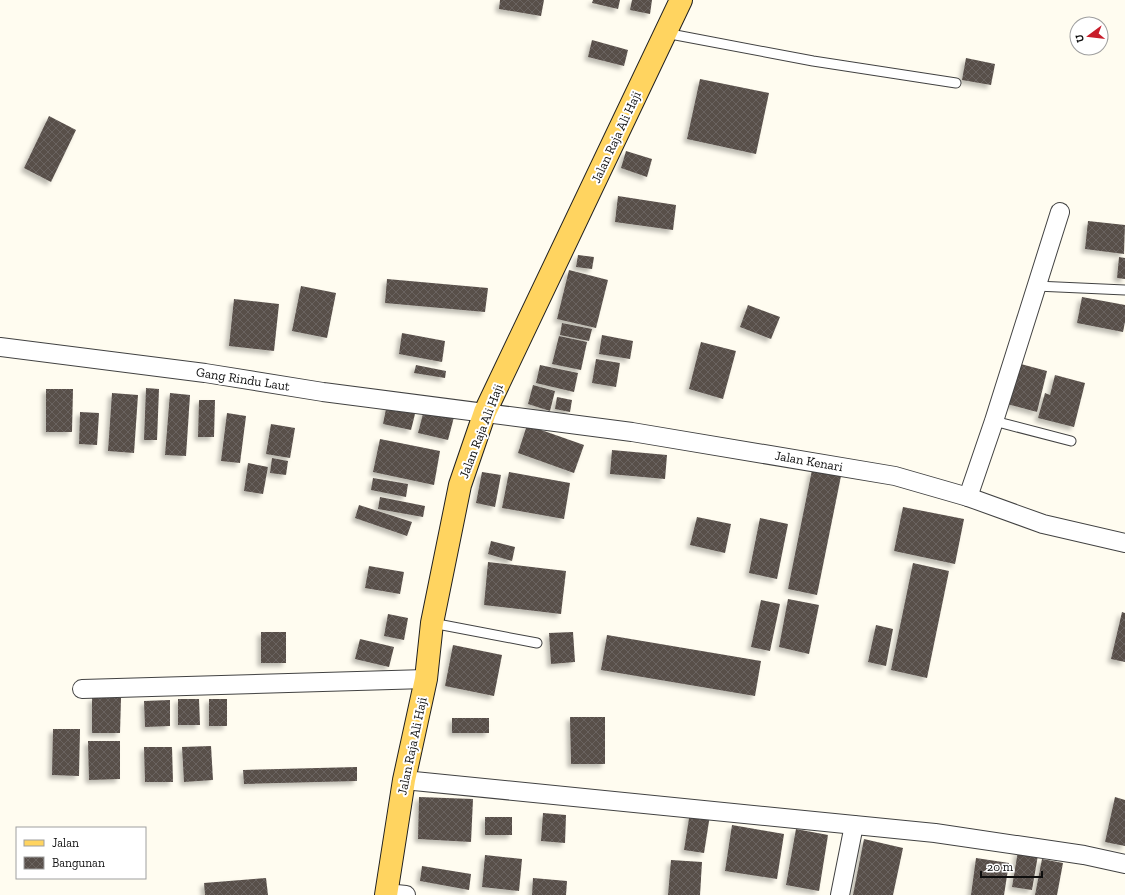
<svg xmlns="http://www.w3.org/2000/svg" width="1125" height="895" font-family="'Zilla Slab',serif">
  <defs>
    <pattern id="building-cross-hatch" width="8" height="8" patternUnits="userSpaceOnUse"><rect width="8" height="8" fill="#584f4a"/><path d="M0 0l8 8M0 8l8-8" fill="none" stroke="#6b6460"/></pattern>
    <filter id="shadow"><feDropShadow dx="-3.5" dy="3.5" stdDeviation="2" flood-color="#0004"/></filter>
  </defs>
  <rect width="100%" height="100%" fill="#fffcf0"/>
  <g fill="url(#building-cross-hatch)" filter="url(#shadow)">
    <polygon points="500,0 544,0 541,16 499,9"/>
    <polygon points="593,0 620,0 618,9 592,3"/>
    <polygon points="632,0 652,0 650,14 630,10"/>
    <polygon points="592,40 628,50 624,66 588,57"/>
    <polygon points="966,58 995,64 991,85 962,80"/>
    <polygon points="700,79 769,93 756,154 687,139"/>
    <polygon points="49,116 76,130 51,182 24,168"/>
    <polygon points="626,151 652,159 647,177 621,168"/>
    <polygon points="618,196 676,205 673,230 615,222"/>
    <polygon points="1088,221 1125,225 1124,254 1085,249"/>
    <polygon points="578,255 594,257 592,269 576,267"/>
    <polygon points="1119,257 1125,258 1125,279 1117,278"/>
    <polygon points="569,270 608,280 596,328 557,319"/>
    <polygon points="387,279 488,288 485,312 385,303"/>
    <polygon points="301,286 336,293 327,338 292,331"/>
    <polygon points="1082,297 1125,305 1125,322 1123,332 1077,323"/>
    <polygon points="234,299 279,304 274,351 229,346"/>
    <polygon points="748,305 780,317 771,339 740,327"/>
    <polygon points="562,323 592,329 589,341 560,335"/>
    <polygon points="402,333 445,341 442,362 399,354"/>
    <polygon points="602,335 633,341 630,359 599,354"/>
    <polygon points="559,336 587,342 581,370 552,364"/>
    <polygon points="701,342 736,351 723,399 689,389"/>
    <polygon points="596,359 620,363 616,387 592,383"/>
    <polygon points="1017,363 1047,371 1037,412 1007,404"/>
    <polygon points="416,365 446,371 445,378 414,373"/>
    <polygon points="540,365 578,373 574,392 536,383"/>
    <polygon points="1055,375 1085,383 1074,427 1038,418 1045,393 1050,395"/>
    <polygon points="533,385 555,391 550,411 528,404"/>
    <polygon points="146,388 159,389 157,440 144,440"/>
    <polygon points="46,389 73,389 72,432 46,432"/>
    <polygon points="112,393 138,395 134,453 108,451"/>
    <polygon points="170,393 190,395 186,456 165,455"/>
    <polygon points="557,397 572,400 570,412 555,409"/>
    <polygon points="199,400 215,400 214,437 198,437"/>
    <polygon points="387,404 416,410 411,430 383,424"/>
    <polygon points="424,410 454,417 448,440 418,433"/>
    <polygon points="80,412 99,413 97,445 79,444"/>
    <polygon points="227,413 246,416 240,463 221,461"/>
    <polygon points="271,424 295,428 290,458 266,454"/>
    <polygon points="527,425 584,445 574,473 518,453"/>
    <polygon points="380,439 440,451 434,485 373,472"/>
    <polygon points="612,450 667,455 665,479 610,474"/>
    <polygon points="272,458 288,461 286,475 270,473"/>
    <polygon points="248,463 268,467 263,494 244,491"/>
    <polygon points="812,470 841,476 817,595 788,589"/>
    <polygon points="482,472 501,475 495,507 476,503"/>
    <polygon points="509,472 570,483 564,519 502,508"/>
    <polygon points="373,478 408,484 406,497 371,490"/>
    <polygon points="380,497 425,506 423,517 378,509"/>
    <polygon points="359,505 412,522 407,536 355,518"/>
    <polygon points="903,507 964,519 955,564 894,551"/>
    <polygon points="697,517 731,524 725,553 690,545"/>
    <polygon points="760,518 788,524 777,579 749,573"/>
    <polygon points="491,541 515,547 512,561 488,554"/>
    <polygon points="488,562 566,571 561,614 484,605"/>
    <polygon points="913,563 949,571 927,678 891,670"/>
    <polygon points="369,566 404,572 400,594 365,588"/>
    <polygon points="788,599 819,605 809,654 779,647"/>
    <polygon points="761,600 780,604 770,651 751,647"/>
    <polygon points="1122,612 1125,613 1125,662 1111,659"/>
    <polygon points="388,614 408,618 404,640 384,636"/>
    <polygon points="876,625 893,629 886,666 868,662"/>
    <rect x="261" y="632" width="25" height="31"/>
    <polygon points="573,632 575,662 551,664 549,633"/>
    <polygon points="607,635 761,661 755,696 601,670"/>
    <polygon points="360,639 394,647 389,667 355,659"/>
    <polygon points="453,645 502,655 494,696 445,686"/>
    <polygon points="92,698 121,698 120,733 92,733"/>
    <polygon points="178,699 199,699 200,725 178,725"/>
    <rect x="209" y="699" width="18" height="27"/>
    <polygon points="170,700 170,726 145,727 144,701"/>
    <polygon points="570,717 605,717 605,764 571,764"/>
    <rect x="452" y="718" width="37" height="15"/>
    <polygon points="53,729 80,729 79,776 52,775"/>
    <polygon points="88,741 120,741 120,779 89,780"/>
    <polygon points="211,746 213,780 184,782 182,747"/>
    <polygon points="144,747 172,747 173,782 145,782"/>
    <polygon points="357,767 357,781 244,784 243,770"/>
    <polygon points="419,797 473,799 471,842 418,839"/>
    <polygon points="1115,797 1125,800 1125,846 1105,842"/>
    <polygon points="690,812 710,815 704,853 684,850"/>
    <polygon points="543,813 566,815 565,843 541,841"/>
    <rect x="485" y="817" width="27" height="18"/>
    <polygon points="732,825 784,834 777,879 725,871"/>
    <polygon points="796,829 828,835 819,891 786,885"/>
    <polygon points="864,839 903,848 893,895 853,895"/>
    <polygon points="1018,851 1038,855 1032,890 1012,887"/>
    <polygon points="485,855 522,859 519,891 482,887"/>
    <polygon points="976,858 1009,863 1004,895 971,895"/>
    <polygon points="1042,859 1063,863 1057,895 1035,895"/>
    <polygon points="671,860 702,862 700,895 668,895"/>
    <polygon points="422,866 471,874 469,890 420,881"/>
    <polygon points="266,878 268,895 205,895 204,883"/>
    <polygon points="533,878 567,881 566,895 532,895"/>
  </g>
  <g fill="none" stroke-linecap="round" stroke-linejoin="round">
    <g stroke="#424242" stroke-width="11">
      <g id="lane">
        <polyline points="665,33 813,61 956,83"/>
        <polyline points="1036,286 1125,290"/>
        <polyline points="994,421 1071,441"/>
        <polyline points="432,623 537,643"/>
      </g>
    </g>
    <g stroke="#424242" stroke-width="20">
      <g id="street">
        <polyline points="0,347 205,373 323,392 632,432 895,476 968,497 1043,524 1125,543"/>
        <polyline points="968,497 994,421 1060,212"/>
        <polyline points="82,689 426,679"/>
        <polyline points="404,780 935,833 1084,855 1125,864"/>
        <polyline points="386,893 406,895"/>
        <polyline points="840,895 854,825"/>
      </g>
    </g>
    <g stroke="#202020" stroke-width="24">
      <polyline id="primary" points="386,895 404,780 426,679 432,623 460,485 485,412 681,0"/>
    </g>
    <use href="#lane" stroke="#fff" stroke-width="9"/>
    <use href="#street" stroke="#fff" stroke-width="18"/>
    <use href="#primary" stroke="#ffd460" stroke-width="22"/>
  </g>
  <g text-anchor="middle" dominant-baseline="central" stroke-width="4" stroke-linejoin="round" paint-order="stroke">
    <g font-size="13" fill="#0f0f0f" stroke="#fff">
      <text transform="translate(616 137) rotate(-65)">Jalan Raja Ali Haji</text>
      <text transform="translate(243 379) rotate(9)">Gang Rindu Laut</text>
      <text transform="translate(481 431) rotate(-69)">Jalan Raja Ali Haji</text>
      <text transform="translate(809 461) rotate(10)">Jalan Kenari</text>
      <text transform="translate(412 746) rotate(-78)">Jalan Raja Ali Haji</text>
    </g>
  </g>
  <rect x="16" y="827" width="130" height="52" fill="#ffffff" stroke="#9f9f9f"/>
  <rect x="24" y="840" width="20" height="6" fill="#ffd460" stroke="#9f9f9f"/>
  <text x="52" y="847" font-size="12" fill="#0f0f0f">Jalan</text>
  <rect x="24" y="857" width="20" height="12" fill="url(#building-cross-hatch)" stroke="#9f9f9f"/>
  <text x="52" y="867" font-size="12" fill="#0f0f0f">Bangunan</text>
  <g transform="translate(1089 36) rotate(255)"><circle r="19" fill="#ffffff" stroke="#9f9f9f"/>
  <path d="M0-3L7 15L0 10L-7 15Z" fill="#c81d2a"/>
  <text y="-6" font-size="11" font-weight="bold" text-anchor="middle" fill="#0f0f0f">U</text>
  </g>
  <path d="M981 871v6h61v-6" fill="none" stroke="#0f0f0f" stroke-width="2"/>
  <text x="987" y="871" font-size="12" fill="#0f0f0f" stroke="#ffffff" stroke-width="3" paint-order="stroke">20 m</text>
</svg>
